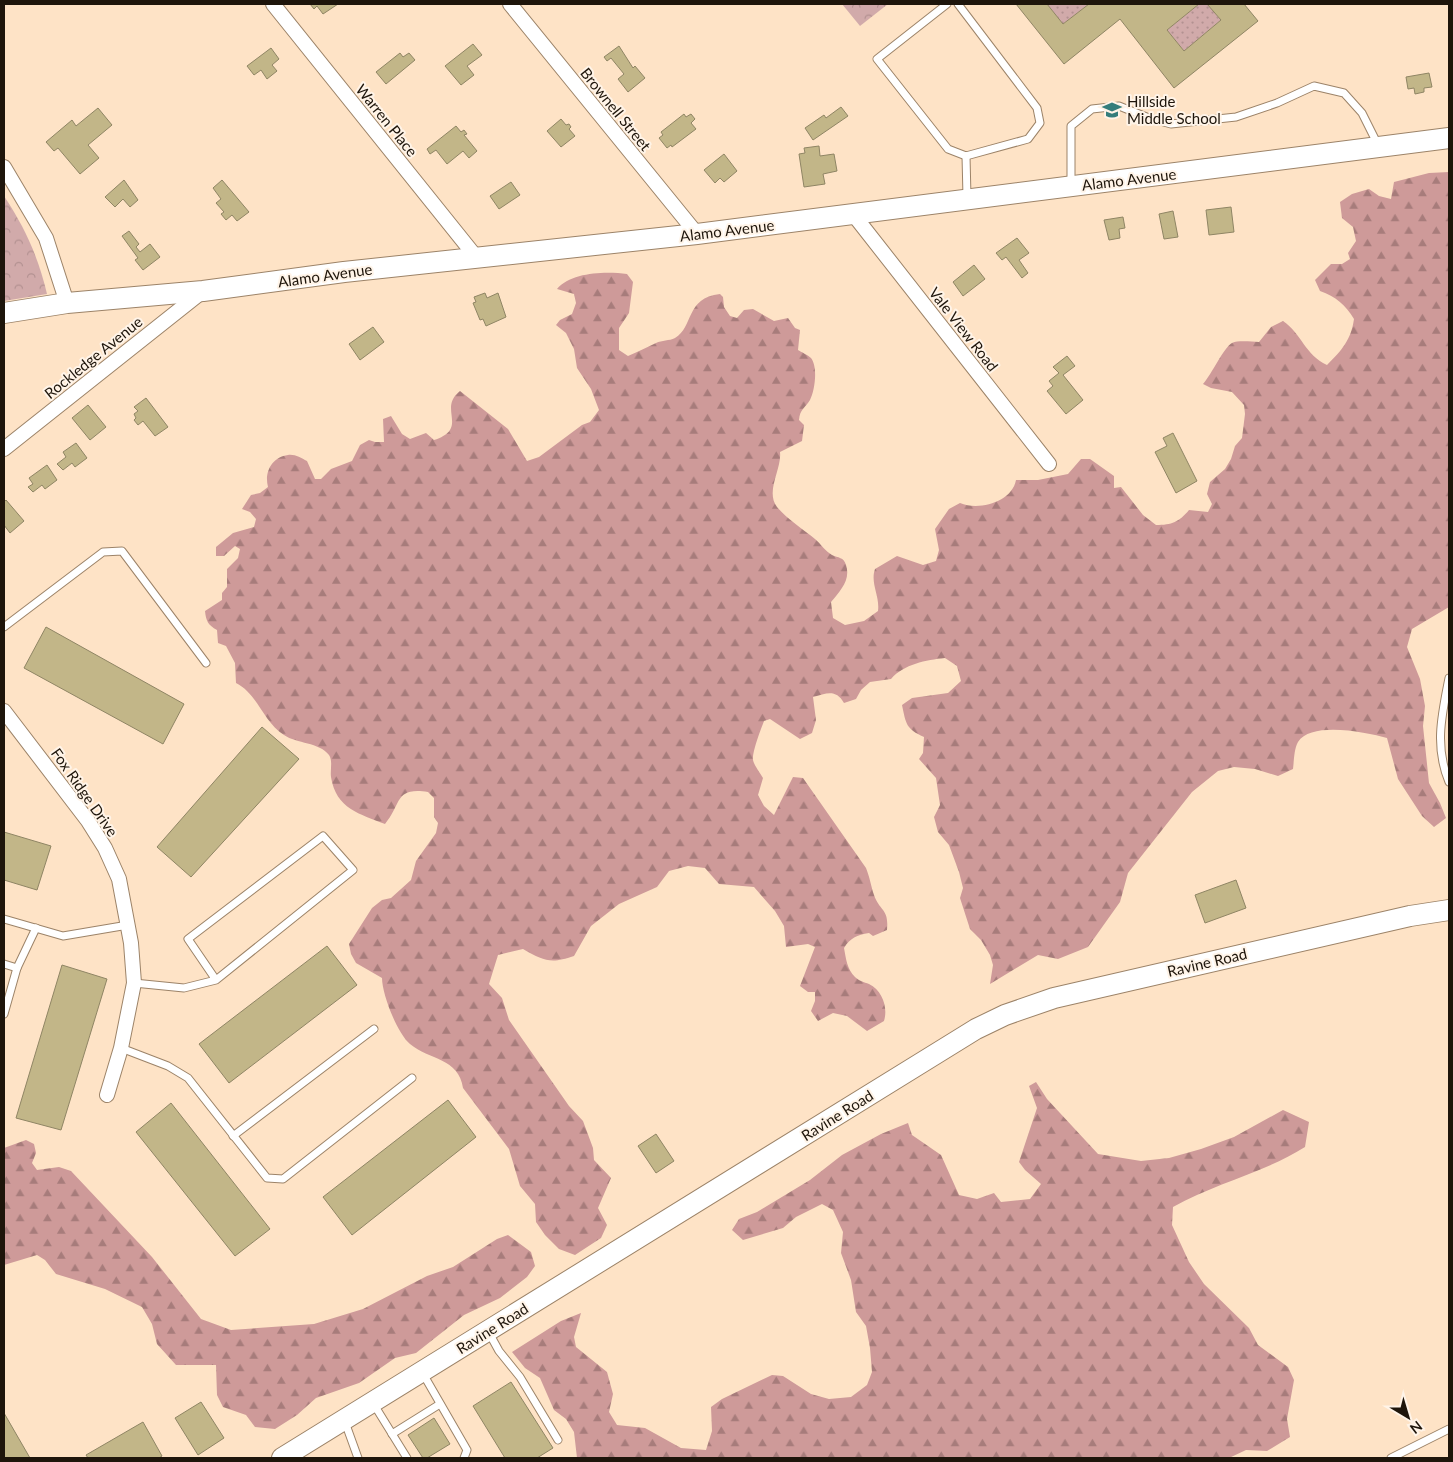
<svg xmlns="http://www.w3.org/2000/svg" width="1453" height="1462" font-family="Lato,sans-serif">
  <defs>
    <pattern id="grass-dots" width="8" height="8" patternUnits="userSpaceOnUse" patternTransform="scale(1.25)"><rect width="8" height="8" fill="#d1aaaa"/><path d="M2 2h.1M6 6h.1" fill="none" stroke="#b39191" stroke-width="1.8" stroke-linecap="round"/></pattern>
    <pattern id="forest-firs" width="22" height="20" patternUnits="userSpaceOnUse" patternTransform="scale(1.25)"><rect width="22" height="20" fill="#ce9a99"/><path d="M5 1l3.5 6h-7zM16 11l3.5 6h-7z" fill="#a77c7b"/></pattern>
    <pattern id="park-crowns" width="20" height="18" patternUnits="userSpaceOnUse" patternTransform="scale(1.25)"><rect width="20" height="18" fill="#d1aaaa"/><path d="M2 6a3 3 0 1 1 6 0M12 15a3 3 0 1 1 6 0" fill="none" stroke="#b39191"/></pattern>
  </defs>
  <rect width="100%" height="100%" fill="#fee3c6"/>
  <g fill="url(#grass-dots)">
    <polygon points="1047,4 1089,4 1063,24"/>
    <polygon points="1199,4 1207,4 1221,20 1184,51 1167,30"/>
  </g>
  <g fill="url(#forest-firs)">
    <path d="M1449,172V607L1412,629L1407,647L1420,679L1425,706L1423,726L1429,783L1440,803L1446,818L1434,827L1422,816L1398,779L1387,738C1366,732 1311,721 1298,742C1294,749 1294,761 1293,769L1278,776L1255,769L1234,767L1218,771L1192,792L1128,873L1120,902L1088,947L1058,959L1038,955L990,984L993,965L990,955L981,940L970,929L960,898L963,888L959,872L949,845L938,832L934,817L940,805L936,778L919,759L923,753L924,737C906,729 906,724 902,705L912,698L948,693L961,681L957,666L945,658C926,660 904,664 891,679L870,682L861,690L856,699L844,703C836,689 827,693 813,697L816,720L812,733L800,739L770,719L764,721C761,729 752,752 753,760C754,765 760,773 763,778L758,795L764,806L774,815L793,777L803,778L866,868C870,878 871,886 874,895C880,912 889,908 887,930L873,936L869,933C857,935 850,938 844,948C846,959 847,969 855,977C859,981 864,982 869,984C883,991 888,1008 884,1021L867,1031L847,1016L833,1013L818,1021L811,1011L815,1001V992H808L800,986L815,947L808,944L786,947L784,926L775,911L754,887L719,884L705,868L688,866L669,871L657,887L619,904L591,926L574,956C551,964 544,961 523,949L498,955L489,984L502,998L509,1020L569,1106L583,1121L593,1148L594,1160L611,1178L598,1208L607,1225L601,1238L575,1255L559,1249L545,1235L536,1222L535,1204L520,1186L509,1149L463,1088C459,1058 429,1060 410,1044C397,1033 382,994 382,978L356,963L351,954L349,944L372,908L382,900L391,898L411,880L416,861L436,833L438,823L434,817V798L428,792C394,787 402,804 385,824C360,814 336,809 331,777C330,770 333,761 329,755C319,742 297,744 284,735C263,722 258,694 236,683L235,663L226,646L218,643L217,630C208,625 206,621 205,611L222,600V593L227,587V569L238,558L240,549L235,546L224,556H216V547L233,533L254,527L256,519L250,512L242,509L251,495L260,493L268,487C264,472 272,457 288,455C295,454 301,458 307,461L315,479H321L331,469L352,461L360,445L369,440L375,442H384L383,419L391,416L402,434L410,439L426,433L434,440C470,428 437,409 460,391L508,429L527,461L539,457L582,425L590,422L599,410L591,389L577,368L574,349L566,333L556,325L560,320L572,314L576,303L574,294L557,289C571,272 606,271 627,274L633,282L629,313L619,328V350L628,356C638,352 647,347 656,343C662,340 669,341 675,338C694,327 685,298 720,294L723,297L724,307L730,316L737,318L744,310L753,309L774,321L788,318L795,328L800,330L798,350C801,352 808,355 811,358C818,367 815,390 810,400C805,408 800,409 799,420L804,425L802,441L780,452C782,469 765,491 777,507C786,518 804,530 815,539C821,544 825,551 832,555C838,558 844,557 846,565C851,580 840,591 831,602L833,618L845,625L864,621L878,611C880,596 870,583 875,569L897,556L923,565L936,561L939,550L935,529L949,509L960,503C979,511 1012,502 1016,480H1038L1068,474L1081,459H1090L1114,476V488L1121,487L1143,515L1156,525C1172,525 1179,522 1189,510L1208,512L1212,504L1207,494L1210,482L1225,469L1231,459L1235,446L1242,438L1245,414L1244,405L1232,392L1211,388L1203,384C1212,374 1224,347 1232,343C1239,340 1252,342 1259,342L1271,327L1283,321C1302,334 1305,355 1327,365C1342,350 1351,340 1354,319C1345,304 1336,297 1320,291L1315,280L1331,264H1342L1350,259L1348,253L1356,241L1353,227L1342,218L1340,202L1352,194L1369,189L1379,196L1391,199L1394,182L1429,173Z"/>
    <path d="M1036,1082L1047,1099L1098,1154L1141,1161L1169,1158L1201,1149L1234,1137L1283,1110L1309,1122L1305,1147C1264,1173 1215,1183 1173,1207L1172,1225L1189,1262L1204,1284L1249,1328L1258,1345L1288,1367L1294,1380L1287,1419L1290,1437L1267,1451L1246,1450L1229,1458H577L574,1432L566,1419L554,1410L540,1378L525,1368L512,1352L561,1321L581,1313L574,1337L576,1347L607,1372L613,1394L609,1412L617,1425L645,1428L681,1448L706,1450L712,1431L711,1407L722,1399L772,1375L783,1376L811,1394L829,1399L851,1397L867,1385L872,1372L870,1348L866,1326L856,1312L851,1280L841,1253L843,1232L833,1210L822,1204L796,1217L783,1228L743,1240L732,1230L739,1219L757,1212L810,1180L842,1155L881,1134L908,1123L912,1135L941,1155L959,1195L977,1199L994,1193L1001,1202L1030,1199L1041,1184L1025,1170L1019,1162L1037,1108L1029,1086Z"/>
    <polygon points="26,1140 34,1144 36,1153 32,1163 37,1170 59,1167 71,1171 152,1257 201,1319 231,1330 314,1324 363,1309 427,1276 453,1267 497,1239 508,1235 531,1252 535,1266 527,1277 500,1298 464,1315 416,1353 395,1358 359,1383 316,1398 297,1415 275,1429 255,1427 246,1415 223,1407 217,1395 216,1365 176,1365 157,1344 152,1324 142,1307 105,1289 56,1274 45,1260 37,1255 4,1265 4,1148"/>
  </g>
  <g fill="url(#park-crowns)">
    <polygon points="842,4 888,4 860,26"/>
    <path d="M4,196C25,228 38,256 47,294L4,301Z"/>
  </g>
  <g fill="#c2b688" stroke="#8f8564">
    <polygon points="310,4 338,4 323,14 317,6 314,9"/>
    <polygon points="1016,4 1047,4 1063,24 1089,4 1199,4 1167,30 1184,51 1221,20 1207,4 1244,4 1258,21 1174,88 1120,19 1064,64"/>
    <polygon points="473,44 482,55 467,66 474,75 461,85 445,66"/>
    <polygon points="619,46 633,68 635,66 645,78 628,92 618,79 624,74 611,58 607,61 604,57"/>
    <polygon points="271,48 279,59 272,65 277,71 267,79 261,70 254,75 247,66"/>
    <polygon points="400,53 403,57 409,53 415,60 386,84 376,72"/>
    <polygon points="1429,73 1432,87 1424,88 1424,92 1415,94 1414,88 1408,89 1406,77"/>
    <polygon points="841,107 848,116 813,140 805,128 824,115 826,118"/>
    <polygon points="98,108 112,125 88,145 99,158 80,174 58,148 54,151 46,142 72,120 76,126"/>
    <polygon points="684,114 686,117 691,114 695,119 691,123 696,129 672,147 671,145 667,148 659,138 663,135 661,132"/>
    <polygon points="561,119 566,125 569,124 571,127 569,129 575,136 561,147 547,131"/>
    <polygon points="456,126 461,132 464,130 467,134 464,135 477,151 469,158 463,151 447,164 436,150 430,154 427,149"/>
    <polygon points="819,146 820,156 834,154 837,171 823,174 825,184 804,187 799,154 805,153 804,148"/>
    <polygon points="724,154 737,171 724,182 720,178 715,183 704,170"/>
    <polygon points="124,180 138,200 130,207 123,199 115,207 105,197"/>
    <polygon points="222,180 249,212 237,221 232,215 226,220 221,214 224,212 216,203 221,199 213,188"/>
    <polygon points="511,182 520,195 499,209 490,196"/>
    <polygon points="1231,207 1234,232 1209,235 1206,210"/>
    <polygon points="1173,211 1178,237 1164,239 1159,214"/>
    <polygon points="1123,217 1125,228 1119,229 1120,238 1109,240 1104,220"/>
    <polygon points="129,231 139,244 136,247 140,252 150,244 160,257 143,270 135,260 138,258 122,236"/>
    <polygon points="1017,238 1029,253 1019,260 1028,273 1022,278 1006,257 1002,260 996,253"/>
    <polygon points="974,265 985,279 963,296 953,282"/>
    <polygon points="485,293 487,298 498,293 506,317 486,326 483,319 480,320 473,303 476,302 474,297"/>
    <polygon points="373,327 384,342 360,360 349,344"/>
    <polygon points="1067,356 1075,366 1063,375 1083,400 1066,414 1047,391 1053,386 1049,381 1059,373 1053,367"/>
    <polygon points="146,398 168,427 155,436 143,421 138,425 134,420 136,418 134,414 138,411 134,407"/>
    <polygon points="88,405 106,427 90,440 72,418"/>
    <polygon points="1173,433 1197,481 1176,493 1155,452 1167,446 1163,438"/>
    <polygon points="76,443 87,458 75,467 72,463 63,470 57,464 66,457 63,452"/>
    <polygon points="47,465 57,480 45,489 42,485 33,492 28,487 33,484 29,478"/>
    <polygon points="6,500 24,521 10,533 4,525 4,502"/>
    <polygon points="46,627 184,704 163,744 24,668"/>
    <polygon points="262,727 299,759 191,877 157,847"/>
    <polygon points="4,832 51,846 37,890 4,880"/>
    <polygon points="1236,880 1246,908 1205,923 1195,895"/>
    <polygon points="327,946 357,985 229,1083 199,1044"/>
    <polygon points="62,965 107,979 61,1130 16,1118"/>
    <polygon points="448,1100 476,1137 352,1235 323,1197"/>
    <polygon points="171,1103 270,1229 235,1256 136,1132"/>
    <polygon points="656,1134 674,1161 656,1173 638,1146"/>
    <polygon points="511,1382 553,1448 537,1458 505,1458 473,1406"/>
    <polygon points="201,1402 224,1438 198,1455 175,1418"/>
    <polygon points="4,1413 30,1458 4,1458"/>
    <polygon points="434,1418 450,1444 427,1458 423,1458 408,1435"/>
    <polygon points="143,1422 162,1456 159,1458 88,1458 86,1455"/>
  </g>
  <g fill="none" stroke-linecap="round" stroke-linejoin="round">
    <g stroke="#9c8368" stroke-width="9">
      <g id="lane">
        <polyline points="947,4 877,59 948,149 966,156 1028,139 1040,123 1037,108 958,4"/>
        <polyline points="966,156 967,197"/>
        <polyline points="1071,184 1071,126 1092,109 1119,106 1149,118 1171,124 1236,117 1277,103 1314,86 1344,93 1362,113 1378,145"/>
        <polyline points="4,627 103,552 122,551 206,663"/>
        <path d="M1449,678C1442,714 1434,746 1449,782"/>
        <polyline points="4,919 63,936 128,925"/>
        <polyline points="4,964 17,968 4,1014"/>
        <polyline points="17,968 36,928"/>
        <polyline points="134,983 184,988 216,980 353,870 323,836 188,939 216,980"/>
        <polyline points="121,1048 168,1066 188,1078 267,1178 283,1179 412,1078"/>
        <polyline points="233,1136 374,1029"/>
        <polyline points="488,1331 499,1351 520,1377 558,1440"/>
        <polyline points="422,1372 467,1450 464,1458"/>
        <polyline points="373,1403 407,1458"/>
        <polyline points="345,1422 358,1458"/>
        <polyline points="392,1434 440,1404"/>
        <polyline points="1391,1458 1449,1429"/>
      </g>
    </g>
    <g stroke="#9c8368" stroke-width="16">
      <g id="street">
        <polyline points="273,4 476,257"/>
        <polyline points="510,4 697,234"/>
        <polyline points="4,167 46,238 67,303"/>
        <polyline points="853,214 1049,464"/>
        <polyline points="4,449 203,291"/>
        <polyline points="4,711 88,821 105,848 119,879 131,943 134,983 121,1048 107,1095"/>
      </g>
    </g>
    <g stroke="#9c8368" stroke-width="22">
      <g id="secondary">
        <polyline points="4,313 67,303 203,291 344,272 697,234 1449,138"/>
        <polyline points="282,1458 921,1063 976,1029 1005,1015 1054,998 1410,916 1449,910"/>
      </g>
    </g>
    <use href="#lane" stroke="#fff" stroke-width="7"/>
    <use href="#street" stroke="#fff" stroke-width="14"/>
    <use href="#secondary" stroke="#fff" stroke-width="20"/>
  </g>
  <defs>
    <g id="school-bare" transform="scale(1.5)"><path d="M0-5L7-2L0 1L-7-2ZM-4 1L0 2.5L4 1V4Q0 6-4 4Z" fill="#347d7c" stroke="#fff4e8" stroke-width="2.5" paint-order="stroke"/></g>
  </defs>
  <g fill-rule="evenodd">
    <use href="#school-bare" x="1112" y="110"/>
  </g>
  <g text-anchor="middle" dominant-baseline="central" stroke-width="4" stroke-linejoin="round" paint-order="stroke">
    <g font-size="15" fill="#1e150b" stroke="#fff4e8" text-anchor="start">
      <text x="1127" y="101">Hillside<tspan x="1127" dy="17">Middle School</tspan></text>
    </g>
    <g font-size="15" fill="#1e150b" stroke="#fff4e8">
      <text transform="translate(616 109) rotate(51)">Brownell Street</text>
      <text transform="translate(387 120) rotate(51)">Warren Place</text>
      <text transform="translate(1129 179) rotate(-7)">Alamo Avenue</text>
      <text transform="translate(727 230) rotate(-7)">Alamo Avenue</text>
      <text transform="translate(325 275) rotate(-8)">Alamo Avenue</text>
      <text transform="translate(964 329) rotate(52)">Vale View Road</text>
      <text transform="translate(93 357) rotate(-39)">Rockledge Avenue</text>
      <text transform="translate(85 792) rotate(55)">Fox Ridge Drive</text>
      <text transform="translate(1207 962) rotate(-13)">Ravine Road</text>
      <text transform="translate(837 1115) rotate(-32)">Ravine Road</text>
      <text transform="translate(492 1328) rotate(-32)">Ravine Road</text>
    </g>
  </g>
  <rect width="1453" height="1462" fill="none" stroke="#1e150b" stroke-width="10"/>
  <g transform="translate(1408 1417) rotate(142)" stroke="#fff4e8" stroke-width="4" paint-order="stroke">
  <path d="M0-4L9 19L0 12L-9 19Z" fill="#1e150b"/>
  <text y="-8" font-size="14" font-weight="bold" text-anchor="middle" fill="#1e150b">N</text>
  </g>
</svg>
